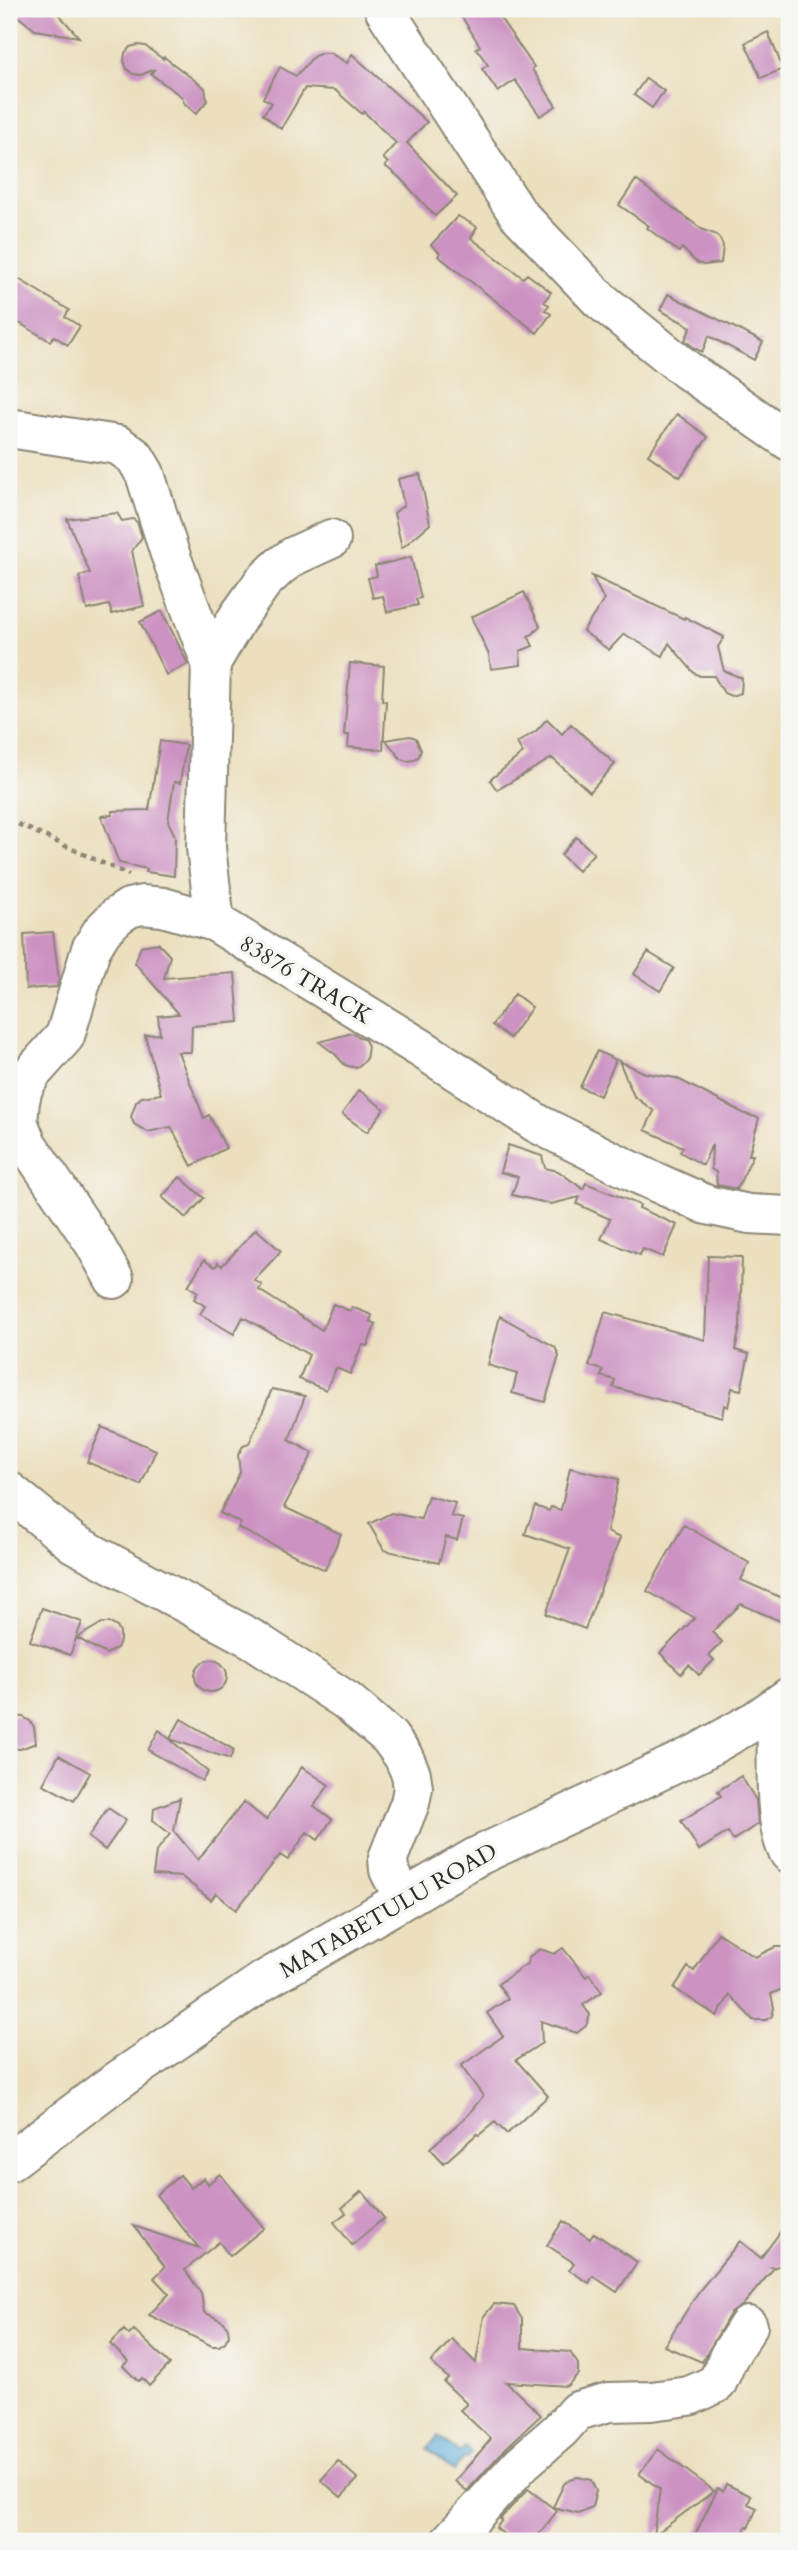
<svg xmlns="http://www.w3.org/2000/svg" width="798" height="2550" viewBox="0 0 798 2550" font-family="Cardo,serif">
<rect width="100%" height="100%" fill="#f6f6f2"/>
<filter id="ink" filterUnits="userSpaceOnUse"><feTurbulence type="fractalNoise" baseFrequency=".0143" numOctaves="2"/><feDisplacementMap in="SourceGraphic" scale="14" xChannelSelector="R" yChannelSelector="G"/><feConvolveMatrix kernelMatrix="1 2 1 2 8 2 1 2 1" color-interpolation-filters="sRGB"/></filter>
<filter id="wash" filterUnits="userSpaceOnUse"><feTurbulence type="fractalNoise" baseFrequency=".00686" numOctaves="4" result="noise"/><feDisplacementMap in="SourceGraphic" scale="28" xChannelSelector="R" yChannelSelector="G"/><feGaussianBlur stdDeviation="1.57" result="paint"/><feColorMatrix in="noise" values="0 0 0 0 0 0 0 0 0 0 0 0 0 0 0 0 0 1.4 0 .05"/><feComposite in="paint" operator="in"/></filter>
<g filter="url(#wash)">
<rect width="100%" height="100%" fill="#ebdfbe"/>
<!-- water -->
<path fill="#5daed8" stroke="#446c82" stroke-width="2" d="M438 2436 460 2453 465 2447 472 2453 467 2459 464 2458 454 2471 427 2449Z"/>
<g id="blocks">
<!-- building -->
<path fill="#cc92c2" d="M9 9H54L79 37 35 30Z
M457 9H494L534 67 532 69 556 106 540 116 515 80 498 92 482 69 488 65 476 48 480 46Z
M768 32 783 69 761 78 745 43Z
M138 45 145 46 163 59 164 57 205 88 207 101 196 114 184 103 182 97 151 74 155 69 141 75 133 74 127 69 124 61 125 53 130 47Z
M322 53H330L347 63 352 54 427 122 407 143 457 196 435 216 400 178 385 166 388 163 383 158 396 143 364 112 362 114 335 90 305 88 281 129 263 114 272 103 263 98 280 67 296 76 314 56Z
M646 78 664 91 652 108 634 95Z
M636 180 703 230 715 234 720 239 723 246 721 263 704 265 697 263 682 248 679 252 647 228 649 226 619 205Z
M458 216 477 227 471 238 523 278 527 274 551 292 544 302 549 305 545 310 551 314 537 333 438 256 440 253 431 245Z
M9 273 69 310 65 317 80 326 68 345 54 336 50 341 9 317Z
M668 294 763 342 754 360 709 336 702 352 694 348 685 340 691 327 660 310Z
M677 414 708 437 680 477 648 455Z
M420 474 430 524 402 548 394 513 404 505 398 479Z
M117 513 122 521 133 519 137 522 142 537 132 551 144 606 112 614 109 605 87 610 79 576 90 573 67 519Z
M411 557 421 598 416 599 418 605 387 612 383 596 373 598 368 578 377 576 375 566Z
M592 576 684 619 685 617 724 637 718 647 724 671 742 678 741 693 731 696 724 693 714 676H700L694 673 669 643 663 656 624 634 609 650 583 631 604 600Z
M524 592 540 626 533 634 528 636 533 646 520 651 521 665 491 669 489 655 471 617Z
M162 611 188 664 166 675 140 622Z
M350 663 384 666 382 700 386 701 383 750 348 747 349 735H344Z
M547 719 562 734 571 724 615 764 590 792 552 758 497 790 490 780 523 753 517 743 536 731Z
M410 736 416 738 421 750 419 756 414 760 407 761 401 759 386 740Z
M160 741 186 745 180 783 174 782 168 821 175 836 174 876 146 872 147 869 119 863 101 816 112 815V811L149 810Z
M576 837 594 853 578 871 561 855Z
M53 932 59 980 57 987 26 989 24 934Z
M158 943 170 956 164 978 235 973 239 1022 192 1026 191 1052H178L204 1118 209 1115 226 1148 192 1166 171 1127 148 1132 134 1124 131 1117 136 1102 142 1097 161 1094 145 1035 160 1034 158 1016 179 1014 135 963 141 946Z
M648 952 674 968 660 991 634 974Z
M515 994 532 1007 510 1038 492 1025Z
M352 1033 365 1040 368 1046 366 1060 356 1068 345 1065 335 1054 319 1042Z
M597 1051 616 1060 600 1096 580 1087Z
M619 1061 645 1073 676 1078 745 1114 759 1118 749 1155H753L737 1189 717 1185 716 1172 711 1169 712 1144 703 1165 680 1152 683 1147 645 1130 654 1111 634 1096Z
M359 1090 384 1109 367 1132 342 1114Z
M508 1145 542 1156 545 1168 558 1171 583 1189 586 1183 640 1205 639 1208 677 1225 663 1257 643 1249 640 1255 601 1239 610 1219 577 1204 580 1197 551 1204 512 1195 518 1177 500 1172Z
M180 1177 204 1198 186 1218 162 1197Z
M256 1229 281 1251 254 1280 262 1285 259 1290 322 1330 333 1304 350 1311 352 1307 372 1315 370 1321 376 1324 367 1346 362 1345 350 1374 336 1368 326 1390 299 1379 309 1355 243 1317 234 1334 200 1314 205 1306 194 1299 198 1292 188 1286 204 1260 215 1267 218 1263 222 1266Z
M708 1256 742 1257 740 1327 735 1350 749 1354 741 1390 732 1388 728 1407 724 1405 722 1417 613 1387 615 1380 601 1376 603 1370 589 1366 605 1312 705 1340Z
M500 1316 555 1347 559 1356 545 1402 512 1393 517 1374 488 1365Z
M272 1389 305 1396 289 1440 313 1453 284 1507 341 1534 325 1570 238 1528 241 1523 220 1513 240 1472 238 1455 243 1446 249 1444Z
M102 1427 156 1450 141 1485 87 1462Z
M570 1468 619 1479 607 1532 620 1538 585 1629 546 1614 570 1549 525 1534 535 1506 549 1511 551 1507 561 1510Z
M428 1496 455 1503 451 1516 463 1519 457 1540 446 1537 439 1563 384 1550 369 1524 391 1513 421 1519Z
M684 1525 749 1563 741 1580 789 1601V1625L741 1604 712 1632 722 1642 709 1655 714 1660 699 1675 689 1665 681 1674 660 1653 695 1618 647 1591Z
M42 1608 82 1622 70 1655 30 1641Z
M102 1623H110L117 1627 120 1633V1641L117 1648 106 1654 77 1638Z
M195 1676a16 16 0 1 1 32 0a16 16 0 1 1-32 0Z
M9 1715 23 1717 30 1721 34 1727 36 1743 20 1749 9 1748Z
M181 1719 234 1750 230 1759 170 1739Z
M159 1730 208 1772 202 1781 148 1750Z
M59 1755 90 1773 74 1801 43 1784Z
M302 1767 329 1785 314 1806 332 1819 318 1840 307 1832 288 1860 280 1855 236 1910 216 1893 211 1900 182 1877 153 1875 156 1852 170 1834 153 1820 154 1808 180 1798 174 1831 198 1860 244 1802 266 1820Z
M741 1776 756 1800 758 1824 733 1840 728 1832 699 1850 681 1821 721 1796 718 1791Z
M108 1808 126 1820 105 1850 88 1837Z
M718 1933 755 1957 775 1947H789V1986L771 1994 774 2008 772 2016 766 2020H753L730 1995 717 2016 674 1988 688 1967 694 1971Z
M563 1948 586 1977 589 1974 602 1992 583 2005 590 2015 586 2026 577 2033 541 2021 542 2043 516 2060 548 2096 507 2134 495 2122 479 2135 477 2134 444 2163 430 2148 467 2116 483 2096 461 2066 503 2036 487 2013 508 1999 498 1984 528 1963 529 1957 540 1949 554 1954Z
M220 2174 264 2228 230 2256 219 2242 185 2270 201 2293 204 2312 224 2322 228 2328 229 2335 225 2342 219 2346H212L149 2315 169 2294 154 2278 165 2267 134 2226 199 2248 156 2195 180 2175 191 2188 204 2178 208 2184Z
M362 2191 384 2218 352 2245 334 2222 346 2213 342 2208Z
M789 2220V2265L772 2267 774 2268 743 2305 730 2314 702 2362 664 2346 699 2291 740 2241 761 2258Z
M563 2221 590 2239 594 2233 637 2262 617 2292 593 2276 589 2283 569 2270 574 2263 547 2245Z
M494 2304 514 2306 522 2319V2348L570 2352 578 2364V2374L567 2386 506 2382 541 2415 506 2448 467 2491 455 2481 491 2439 460 2410 467 2404 444 2382 448 2378 431 2362 452 2339 476 2363 484 2316Z
M124 2330 129 2335 134 2330 170 2364 149 2386 142 2378 138 2381 123 2366 128 2361 110 2344Z
M658 2449 714 2491 653 2536 660 2489 639 2474Z
M338 2461 358 2479 341 2497 321 2480Z
M578 2477 591 2480 596 2491 592 2507 578 2513 553 2507 564 2484 570 2479Z
M726 2484 751 2496 748 2504 757 2508 748 2528 746 2527 740 2541H692L718 2488 723 2491Z
M528 2489 557 2511 534 2541H512L496 2528 502 2520 500 2519Z"/>
</g>
</g>
<g filter="url(#ink)">
<use href="#blocks" fill-opacity="0" stroke="#8b8574" stroke-width="2"/>
<g fill="none" stroke-linecap="round" stroke-linejoin="round">
<defs>
<path id="minor" d="M384 9 518 214 600 300 687 370 789 441
M9 428 118 445 135 457 145 474 169 551 211 663
M215 922 206 848 211 663 238 617 263 582 280 566 294 556 331 539
M114 1279 94 1243 27 1144 18 1122 20 1101 23 1088 32 1073 65 1036 91 949 102 931 117 916 129 908 142 905 163 907 215 922 422 1049 538 1124 640 1175 707 1205 749 1214 789 1216
M9 1491 73 1543 254 1640 347 1701 389 1737 403 1756 411 1774 413 1788 410 1803 388 1858 389 1870 404 1899
M777 1706C778 1741 771 1825 789 1853
M9 2162 107 2088 263 1981 476 1857 698 1753 756 1720 789 1697
M450 2541 522 2463 560 2430 577 2411 609 2402 651 2401 689 2396 703 2390 717 2383 729 2356 748 2326"/>
</defs>
<!-- minor casing -->
<use href="#minor" stroke="#8b8574" stroke-width="42"/>
<!-- path -->
<path stroke="#8b8574" stroke-width="4.5" stroke-dasharray="5 5" stroke-linecap="butt" d="M9 820 129 875"/>
<!-- minor -->
<use href="#minor" stroke="#fff" stroke-width="38"/>
</g>
</g>
<g text-anchor="middle" stroke-width="7" stroke-linejoin="round" paint-order="stroke">
<!-- street labels -->
<g font-size="23" fill="#2b2b2b" stroke="#f6f6f2">
<text transform="translate(306 979) rotate(31)" y="8">83876 TRACK</text>
<text transform="translate(388 1910) rotate(-30)" y="8">MATABETULU ROAD</text>
</g>
</g>
<!-- margin -->
<rect width="798" height="2550" fill="none" stroke="#f6f6f2" stroke-width="35"/>
</svg>
